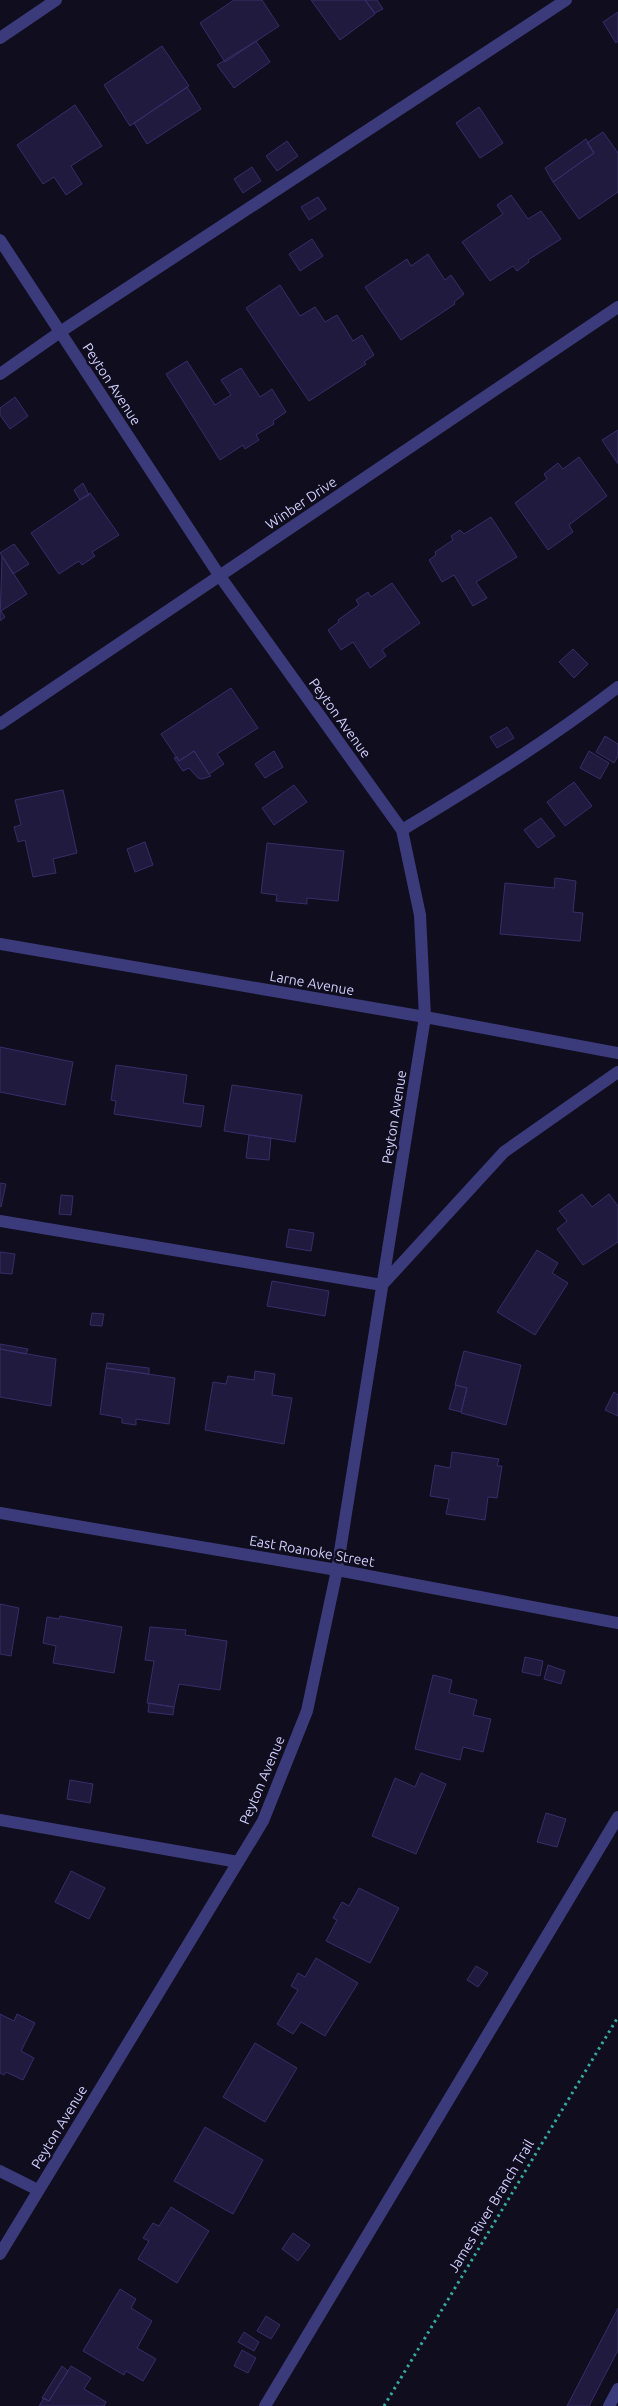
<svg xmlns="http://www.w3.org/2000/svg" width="618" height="2406" viewBox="0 0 618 2406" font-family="Ubuntu,sans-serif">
<rect width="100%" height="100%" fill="#100d1e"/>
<!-- building -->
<path fill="#201a3e" stroke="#372e69" d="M234 0H262L279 26 225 62 200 23Z
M311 0H365L375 14 340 40Z
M365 0H377L383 9 375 13Z
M618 12V41L616 43 603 22Z
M256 41 270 62 234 88 217 65Z
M162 46 189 86 130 126 104 85Z
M187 87 201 109 147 144 134 123Z
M75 105 102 146 71 166 82 184 66 195 54 177 43 184 17 145Z
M479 107 503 143 480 158 456 123Z
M603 132 618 153V192L579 219 553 182 594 153 587 143Z
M586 139 594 153 553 182 545 168Z
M287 141 298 156 277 171 266 156Z
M252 167 261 181 243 193 234 179Z
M511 195 528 219 541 211 561 239 528 260 529 262 517 271 513 266 490 281 462 242 503 214 497 205Z
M318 197 326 209 309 220 301 207Z
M312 239 323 256 300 271 289 254Z
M428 254 445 280 451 275 464 294 454 302 455 304 401 340 365 287 407 259 411 266Z
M280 285 300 316 315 307 325 322 337 315 353 341 362 335 374 355 364 362 366 364 309 401 246 308Z
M187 361 215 405 231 395 221 380 241 368 260 397 272 389 286 412 273 421 274 424 256 435 259 440 245 449 243 445 220 460 166 374Z
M15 397 28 416 10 429 0 415V408Z
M618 430V464L602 440Z
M579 457 607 496 569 525 573 532 548 550 515 503 547 479 544 474 558 463 563 469Z
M83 483 89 495 80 500 74 490Z
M90 493 119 535 92 552 95 556 82 565 79 561 59 574 31 533Z
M491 517 517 557 476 582 487 598 473 606 454 575 442 582 429 560 436 555 435 552 453 540 451 536 460 530 464 534Z
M14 544 29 564 13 574 0 553Z
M2 556 27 594 1 611 5 617 0 621Z
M392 583 420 623 382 650 386 656 370 668 353 642 341 650 328 630 339 622 338 620 359 605 356 600 368 592 371 597Z
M573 649 588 664 574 678 559 662Z
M231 688 258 728 217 754 224 764 209 774 194 751 179 761 161 734Z
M507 727 514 738 497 748 490 737Z
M605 736 618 744V756L614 763 596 752Z
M194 751 209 774 211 776 202 779 198 778 189 768 183 771 174 758 177 757 179 761Z
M274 751 283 767 265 778 255 764Z
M589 751 609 763 600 779 580 768Z
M574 782 592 806 565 826 547 802Z
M294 785 307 802 274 825 262 808Z
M63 790 77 853 53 859 56 873 33 877 25 840 18 842 14 827 21 825 15 800Z
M541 818 555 836 538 848 524 830Z
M145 842 153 865 135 872 127 849Z
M267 843 344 851 338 901 307 898V904L276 901 277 895 261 893Z
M555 878 576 881 573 912 583 913 580 941 500 934 505 883 554 888Z
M0 1047 73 1062 65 1105 0 1092Z
M116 1065 187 1075 183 1103 204 1106 201 1127 114 1114 116 1101 111 1100Z
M232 1085 302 1095 295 1142 224 1131Z
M249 1135 271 1138 269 1160 246 1158Z
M0 1183 6 1184 1 1207 0 1206Z
M582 1194 592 1207 609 1194 618 1206V1242L583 1265 557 1229 567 1221 559 1211Z
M61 1195 73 1196 71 1215 59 1214Z
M289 1229 314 1233 311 1251 286 1247Z
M537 1250 558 1263 552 1273 568 1283 535 1335 497 1312Z
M0 1252 15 1254 12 1274 0 1273Z
M272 1281 329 1291 325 1316 267 1306Z
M92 1313 104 1314 102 1326 90 1325Z
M0 1344 28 1349 26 1354 0 1349Z
M0 1349 56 1359 51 1406 0 1397Z
M464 1351 521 1365 506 1425 461 1413 467 1388 455 1385Z
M107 1363 149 1368V1374L106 1368Z
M106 1368 175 1378 169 1424 136 1419V1425L122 1423V1418L100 1414Z
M255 1371 275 1374 272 1395 292 1398 284 1444 205 1430 213 1382 226 1384 228 1376 254 1380Z
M456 1385 467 1388 461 1412 449 1409Z
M614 1392 618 1395V1416L605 1410Z
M452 1452 499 1459 497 1466H502L497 1498 488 1497 485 1520 446 1514 449 1499 430 1496 435 1465 450 1468Z
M0 1604 19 1608 11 1656 0 1654Z
M60 1616 122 1627 114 1673 53 1663 56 1646 43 1643 47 1617 59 1619Z
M150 1627 186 1630 185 1635 227 1641 220 1690 179 1684 174 1707 147 1703 154 1661 145 1660Z
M525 1657 543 1661 540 1676 522 1672Z
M548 1665 565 1671 561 1684 544 1679Z
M433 1675 452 1680 449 1693 477 1700 473 1715 491 1719 483 1752 463 1747 460 1760 415 1749Z
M149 1703 174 1707 173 1715 148 1712Z
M421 1773 446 1784 416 1854 372 1836 395 1778 415 1787Z
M70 1780 93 1784 90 1803 67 1799Z
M546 1813 566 1819 557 1847 537 1842Z
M71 1871 105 1888 89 1919 55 1902Z
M359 1888 399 1908 370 1963 326 1941 337 1920 333 1918 342 1902 349 1906Z
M316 1958 358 1983 325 2036 301 2022 293 2034 277 2024 298 1990 291 1986 298 1973 305 1977Z
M476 1966 488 1973 478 1987 467 1980Z
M0 2014 14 2021 17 2014 35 2023 21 2051 34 2058 23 2080 6 2072 4 2075 0 2073Z
M255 2043 297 2068 265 2122 223 2097Z
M205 2127 263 2160 233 2214 174 2181Z
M171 2207 209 2231 177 2283 138 2259 149 2241 143 2238 153 2223 159 2226Z
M293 2233 310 2245 298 2261 282 2249Z
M120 2289 136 2299 131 2308 152 2321 137 2348 156 2359 143 2381 126 2371 124 2375 83 2351Z
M618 2308V2350L589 2406H567Z
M266 2316 280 2325 271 2339 257 2331Z
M244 2332 259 2342 254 2351 238 2342Z
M242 2350 256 2358 248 2373 234 2366Z
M62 2366 68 2371 49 2401 42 2398Z
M71 2366 91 2378 84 2389 106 2402 104 2406H39L44 2398 49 2401Z"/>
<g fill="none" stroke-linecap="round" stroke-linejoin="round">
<!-- path -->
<path stroke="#34aa9f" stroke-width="3" stroke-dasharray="2.5 4" stroke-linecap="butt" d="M384 2406 618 2017"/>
<!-- minor -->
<path stroke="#3b3b7b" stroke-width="12" d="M0 38 56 0
M0 240 219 575 402 830 420 915 425 1017 337 1570 307 1711 263 1821 0 2254
M0 374 60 332 566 0
M0 724 618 307
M402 830C477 785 549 740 618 687
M0 944 425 1017 618 1053
M0 1221 382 1285 504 1152 618 1072
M0 1513 337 1570 618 1623
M0 1820 238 1862
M0 2171 38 2190
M265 2406 618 1817
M609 2406 618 2389"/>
</g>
<g text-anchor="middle" stroke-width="5" stroke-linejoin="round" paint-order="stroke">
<!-- street labels -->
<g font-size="14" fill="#d1cdfc" stroke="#100d1e">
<text transform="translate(112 384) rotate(57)" y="5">Peyton Avenue</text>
<text transform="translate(301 503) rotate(-34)" y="5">Winber Drive</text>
<text transform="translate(340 718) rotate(54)" y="5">Peyton Avenue</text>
<text transform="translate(312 983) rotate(10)" y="5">Larne Avenue</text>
<text transform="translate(394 1117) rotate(-81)" y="5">Peyton Avenue</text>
<text transform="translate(312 1551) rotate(10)" y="5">East Roanoke Street</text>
<text transform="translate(262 1780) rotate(-67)" y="5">Peyton Avenue</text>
<text transform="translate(59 2127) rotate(-59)" y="5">Peyton Avenue</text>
<text transform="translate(491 2206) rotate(-59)" y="5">James River Branch Trail</text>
</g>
</g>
</svg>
